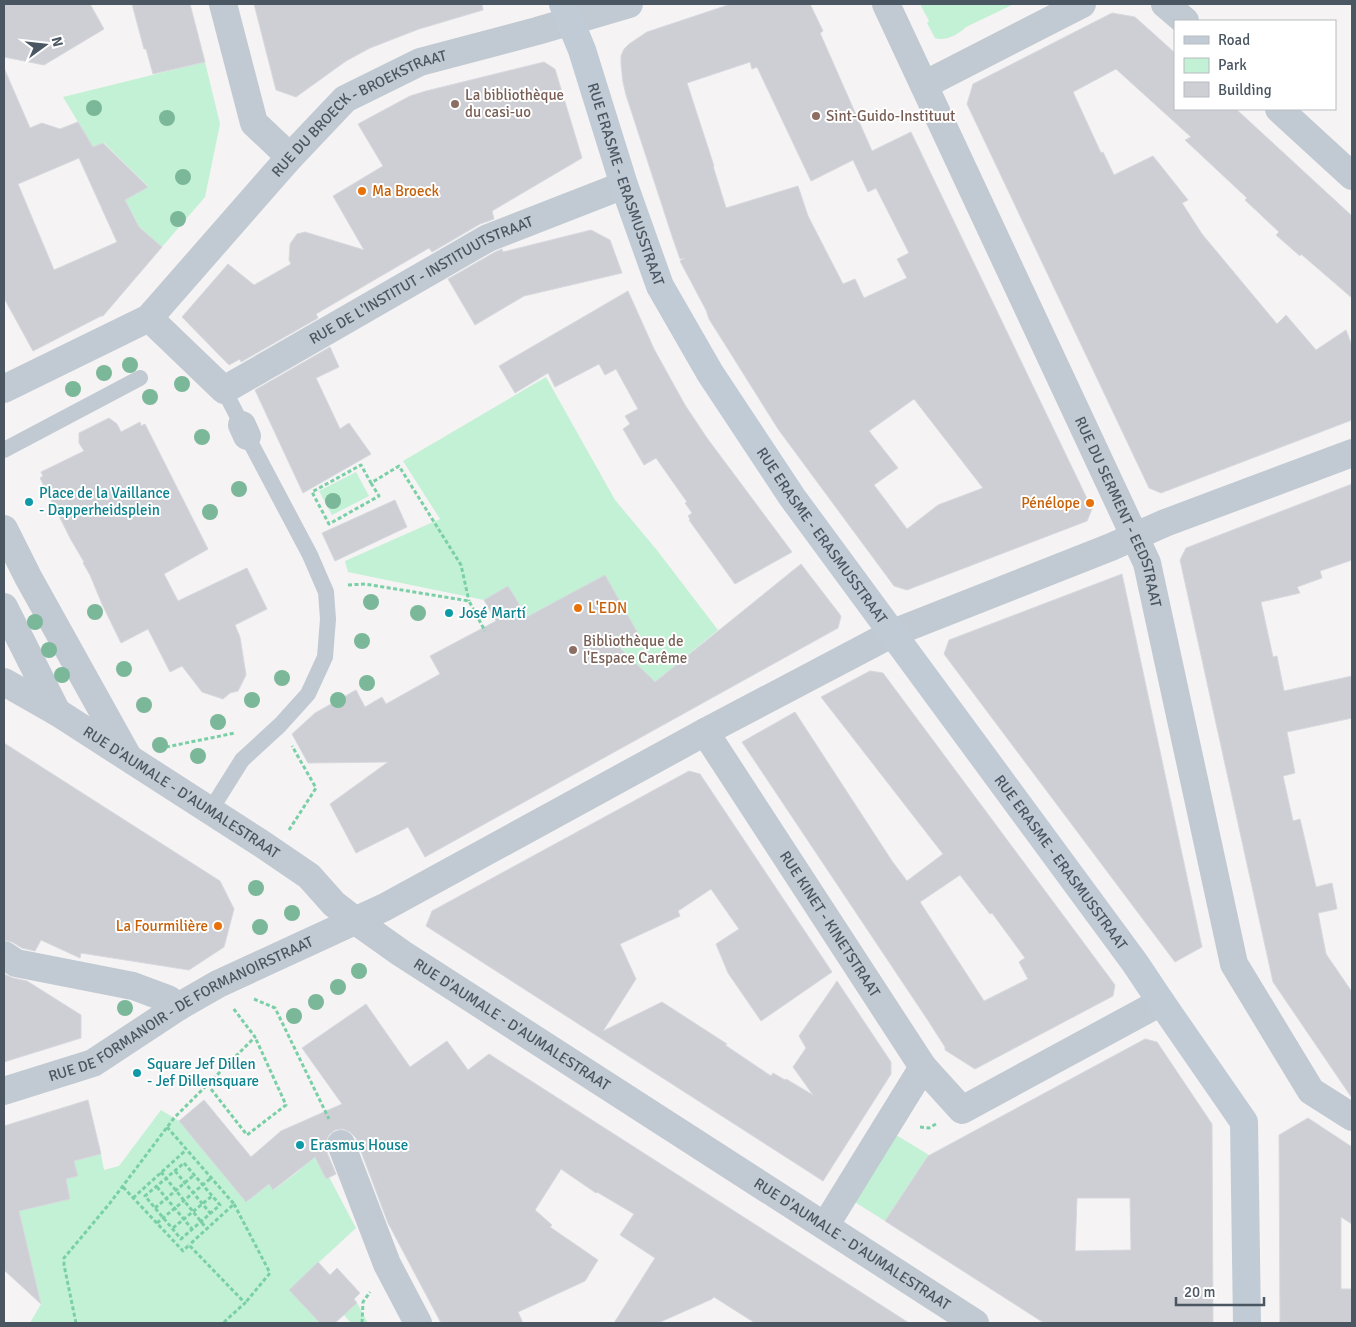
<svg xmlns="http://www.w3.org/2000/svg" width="1356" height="1327" viewBox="0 0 1356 1327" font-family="Signika,sans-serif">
<rect width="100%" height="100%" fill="#f5f3f3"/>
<!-- green -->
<path fill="#c3f1d5" d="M920 4H1014L966 27C959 34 945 42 935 38L927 23 929 21Z
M205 62 220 124 205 197 162 247 136 224 137 222 125 200 148 186 104 143 93 147 63 97Z
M546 377 615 500 656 549 718 630 655 682 652 679 626 692 497 622 484 600 348 572 345 561 440 519 403 461Z
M356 472 369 496 332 515 319 491Z
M161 1110 179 1121 246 1202 269 1184 274 1190 301 1169 298 1160 313 1153 326 1179 329 1177 356 1228 289 1290 320 1323H30L41 1304 15 1196 45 1205 70 1199 66 1179 77 1176 73 1161 98 1155 100 1150 104 1170 119 1166Z
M896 1135 929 1155 885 1221 853 1201Z
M357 1303 368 1323H351L344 1315Z"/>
<!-- building -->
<path fill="#cdcfd5" stroke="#d7d9de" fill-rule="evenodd" d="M4 4H90L104 29 44 65 4 57Z
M132 4H190L205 62 153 74 146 49H144Z
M254 4H482L483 10 419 29 370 48 346 61 296 97 276 90Z
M731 4H810L823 31 820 33 872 151 911 132 1092 509 1087 521 907 590 894 586 778 429 709 319 706 310 680 261 685 258 680 259 673 239 626 95 623 82 621 64V56L624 49 629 44 647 32ZM750 62 752 69 757 67 811 181 853 160 868 192 876 188 909 253 897 259 907 278 864 298 855 279 843 284 808 216 798 186 726 208 713 166H714L687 83ZM914 399 983 488 938 505 907 529 874 485 898 468 869 431Z
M1112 13 1135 17 1175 53V109H1236L1352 216V298L1301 254 1300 256 1276 235 1279 232 1245 200 1247 198 1185 140 1191 137 1116 69 1073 92 1101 153 1103 152 1114 175 1153 156 1188 200 1182 203 1202 234 1277 324 1286 315 1316 350 1346 330 1352 346V420L1161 493 1149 488 967 104 973 84Z
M544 62 555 69 582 158 492 211 494 219 480 224 432 252 429 248 316 314 318 318 241 362 240 359 229 365 182 317 228 264 254 285 291 264 289 260 290 244 297 234 305 232 364 250 333 196 383 166 358 124 410 96 426 91Z
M4 68 30 128 42 123 60 129 78 122 93 147 103 143 148 187 125 200 139 227 162 247 103 316H101L33 351 4 298ZM79 158 117 242 54 270 18 184Z
M591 230 610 240 622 273 524 296 475 325 448 279 495 252 502 249 503 252Z
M628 291 654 349 685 405 707 438 792 552 735 584 689 520 690 519 688 516 692 513 685 503 687 502 656 458 644 465 623 429 630 424 625 416 638 409 616 369 605 375 599 364 555 387 548 373 515 393 499 366Z
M330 347 339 367 316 378 340 429 349 423 371 454 303 493 255 390Z
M109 418 117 424 121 432 140 422 141 426 145 424 208 549 164 574 178 601 247 568 267 609 235 625 240 637 246 675 238 691 230 693 223 699 202 692 182 666 170 672 148 629 121 643 102 604 90 575 83 563 84 562 70 538 40 478 43 476 41 472 84 451 79 443V433Z
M1352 484V560L1320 571 1322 578 1297 587 1300 593 1261 602 1273 657 1277 656 1284 691 1352 676V718L1287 732 1295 773 1283 776 1293 821 1300 819 1316 887 1332 883 1337 909 1318 913 1326 954 1352 992V1098L1273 982 1180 560 1186 548Z
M395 500 407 527 335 561 322 533Z
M801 564 841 616 838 628 425 857 408 827 356 853 330 804 388 762 308 763 292 734 315 713 356 690 365 707 382 697 386 704 440 674 430 656 496 621 484 600 508 586 527 617 605 575 640 637 620 648 655 682Z
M1122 574 1202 947 1175 962 944 654 949 640Z
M870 671 883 673 1115 985 1113 996 975 1069 945 1050V1047L929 1022 742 742 795 712 892 861 907 881 943 854 821 697ZM960 875 990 914 992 913 1025 958 1019 962 1028 979 984 1001 920 902Z
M4 743 220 881 234 909 224 947 189 970 81 953 80 958 41 940 35 951 22 948 12 942 4 940Z
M689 771 700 774 832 972 761 1021 728 973 716 944 739 929 711 889 678 911 680 916 620 944 636 979 603 1031 662 1002 727 1044 725 1045 771 1076 773 1073 785 1080 786 1079 813 1095 793 1067 806 1048 799 1036 837 981 891 1062V1074L823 1181 426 926 432 911Z
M4 974 13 978 27 981 81 1015V1038L4 1062Z
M366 1004 410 1067 447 1041 468 1070 489 1054 909 1323H755L714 1297 712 1299 658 1323H614L655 1258 620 1235 634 1214 597 1192 596 1193 561 1169 535 1210 552 1225 550 1227 598 1260 585 1281 518 1312 523 1323H441L388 1223 356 1138 350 1132 343 1129 335 1130 329 1135 326 1141V1150L336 1174 326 1179 315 1157 273 1190 269 1184 246 1202 179 1121 204 1100 251 1157 281 1131 342 1104 302 1048Z
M1145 1039 1157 1042 1212 1124 1213 1323H1044L885 1221 928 1156ZM1077 1198H1130L1131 1250 1075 1251Z
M88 1100 101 1154 74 1161 78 1176 66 1179 70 1199 19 1211 41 1304 4 1270V1126Z
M1308 1118 1352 1147V1224L1341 1217V1289H1352V1323H1280L1279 1135Z
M318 1262 330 1275 337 1268 360 1293 354 1299 357 1303 335 1323H320L289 1290Z"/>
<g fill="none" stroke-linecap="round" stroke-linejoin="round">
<!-- path -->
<path stroke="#7ad0a6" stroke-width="3" stroke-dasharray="4 2.5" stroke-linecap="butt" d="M371 483 379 496 329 524 312 492 361 465 371 483 399 466 461 565 469 601
M348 585 365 584 469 601 485 631
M166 747 235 733
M289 830 316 788 292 746
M254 999 275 1008 329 1119
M207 1084 247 1135 286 1105 255 1037
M167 1127 234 1204 189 1245
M920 1127 929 1128 936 1124
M184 1163 220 1205 181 1239 145 1196Z
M175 1171 211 1214
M161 1172 207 1229
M123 1187 183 1251 189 1245 245 1303 223 1323
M157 1187 192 1229
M133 1198 186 1150
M234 1204 270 1273 245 1303
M155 1208 194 1175
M157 1223 211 1178
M173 1228 212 1196
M76 1323 64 1265V1258L110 1203 174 1118 255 1037 233 1008
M362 1323 363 1302 370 1292"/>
<!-- lane -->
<path stroke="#c1cad2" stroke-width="16" d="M224 390 242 425
M4 450 140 378
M210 811 242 760 280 725 308 694 325 657 328 619 326 592 310 555 247 436"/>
<!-- street -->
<g stroke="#c1cad2" stroke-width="28">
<path d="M223 4 254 123 290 157"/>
<path id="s1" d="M886 4 1147 563 1234 964 1311 1091 1352 1117"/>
<path d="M1165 4 1185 21"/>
<path d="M924 85 1082 4"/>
<path d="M1279 109 1352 176"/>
<path id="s2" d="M149 318 224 390 488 238 624 185"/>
<path id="s3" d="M4 389 149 318 290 157 345 99 420 62 537 31 629 4"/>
<path d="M242 425 247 436"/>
<path d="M4 529 28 577 127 755"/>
<path d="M4 607 57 712"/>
<path id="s4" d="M4 682 57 712 262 844 309 876 334 904 356 921 401 953 975 1323"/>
<path id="s5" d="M705 732 923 1067 962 1110 1161 1002"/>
<path d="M4 955 16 963 133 986 168 999 178 1007"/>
<path id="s6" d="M4 1091 93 1063 178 1007 218 984 385 907 705 732 893 633 1111 547 1165 523 1352 453"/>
<path d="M341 1144 387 1264 418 1323"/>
<path d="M825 1226 923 1067"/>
</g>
<!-- secondary -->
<path stroke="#c1cbd6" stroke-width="28" id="s7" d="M563 4 582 50 624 185 660 286 710 373 792 497 1135 963 1161 1002 1244 1122 1247 1323"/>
</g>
<!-- trees -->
<g fill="#7bb799">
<circle cx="94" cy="108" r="8"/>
<circle cx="167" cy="118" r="8"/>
<circle cx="183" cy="177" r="8"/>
<circle cx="178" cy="219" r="8"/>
<circle cx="130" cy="365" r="8"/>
<circle cx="104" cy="373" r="8"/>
<circle cx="182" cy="384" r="8"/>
<circle cx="73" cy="389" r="8"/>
<circle cx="150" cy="397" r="8"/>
<circle cx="202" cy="437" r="8"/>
<circle cx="239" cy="489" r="8"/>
<circle cx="333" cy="501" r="8"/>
<circle cx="210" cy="512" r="8"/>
<circle cx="371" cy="602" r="8"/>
<circle cx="95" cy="612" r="8"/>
<circle cx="418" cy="613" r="8"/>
<circle cx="35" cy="622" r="8"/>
<circle cx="362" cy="641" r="8"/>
<circle cx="49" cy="650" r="8"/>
<circle cx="124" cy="669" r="8"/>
<circle cx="62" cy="675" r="8"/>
<circle cx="282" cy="678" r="8"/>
<circle cx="367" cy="683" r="8"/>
<circle cx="252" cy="700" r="8"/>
<circle cx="338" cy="700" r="8"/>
<circle cx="144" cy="705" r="8"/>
<circle cx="218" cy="722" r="8"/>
<circle cx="160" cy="745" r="8"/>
<circle cx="198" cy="756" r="8"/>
<circle cx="256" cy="888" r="8"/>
<circle cx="292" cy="913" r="8"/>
<circle cx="260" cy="927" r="8"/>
<circle cx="359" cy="971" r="8"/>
<circle cx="338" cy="987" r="8"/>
<circle cx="316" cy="1002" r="8"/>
<circle cx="125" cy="1008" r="8"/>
<circle cx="294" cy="1016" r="8"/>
</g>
<!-- markers -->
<g fill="#8d6e63" stroke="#fff" stroke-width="2">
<circle cx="455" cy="104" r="5"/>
<circle cx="816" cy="116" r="5"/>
<circle cx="573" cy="650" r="5"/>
</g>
<g fill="#e8710a" stroke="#fff" stroke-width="2">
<circle cx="362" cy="191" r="5"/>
<circle cx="1090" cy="503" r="5"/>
<circle cx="578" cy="608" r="5"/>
<circle cx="218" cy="926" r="5"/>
</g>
<g fill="#0f9aa8" stroke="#fff" stroke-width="2">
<circle cx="29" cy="502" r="5"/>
<circle cx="449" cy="613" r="5"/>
<circle cx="137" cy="1073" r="5"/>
<circle cx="300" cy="1145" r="5"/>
</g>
<g text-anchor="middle" stroke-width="4" stroke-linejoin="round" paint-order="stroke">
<!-- education labels -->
<g font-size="15" fill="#785e54" stroke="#fff" text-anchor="start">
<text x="465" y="100">La bibliothèque<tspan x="465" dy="17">du casi-uo</tspan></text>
<text x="826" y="121">Sint-Guido-Instituut</text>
<text x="583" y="646">Bibliothèque de<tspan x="583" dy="17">l'Espace Carême</tspan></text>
</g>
<!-- street labels -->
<g font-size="15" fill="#4a5661" stroke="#fff">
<text dy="5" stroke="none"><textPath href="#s3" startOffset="459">RUE DU BROECK - BROEKSTRAAT</textPath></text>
<text dy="5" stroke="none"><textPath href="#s7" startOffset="191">RUE ERASME - ERASMUSSTRAAT</textPath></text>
<text dy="5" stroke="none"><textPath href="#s2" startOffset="330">RUE DE L'INSTITUT - INSTITUUTSTRAAT</textPath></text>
<text dy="5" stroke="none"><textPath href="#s1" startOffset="559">RUE DU SERMENT - EEDSTRAAT</textPath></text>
<text dy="5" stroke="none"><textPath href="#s7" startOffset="596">RUE ERASME - ERASMUSSTRAAT</textPath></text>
<text dy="5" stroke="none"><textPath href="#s4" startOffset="209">RUE D'AUMALE - D'AUMALESTRAAT</textPath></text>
<text dy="5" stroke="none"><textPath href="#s7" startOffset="1001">RUE ERASME - ERASMUSSTRAAT</textPath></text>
<text dy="5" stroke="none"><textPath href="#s5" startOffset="229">RUE KINET - KINETSTRAAT</textPath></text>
<text dy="5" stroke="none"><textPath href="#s6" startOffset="196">RUE DE FORMANOIR - DE FORMANOIRSTRAAT</textPath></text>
<text dy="5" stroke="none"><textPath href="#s4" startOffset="614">RUE D'AUMALE - D'AUMALESTRAAT</textPath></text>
<text dy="5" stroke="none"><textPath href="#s4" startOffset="1019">RUE D'AUMALE - D'AUMALESTRAAT</textPath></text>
</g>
<!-- food labels -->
<g font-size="15" fill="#c56008" stroke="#fff" text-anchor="start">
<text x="372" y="196">Ma Broeck</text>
<text x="1080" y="508" text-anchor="end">Pénélope</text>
<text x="588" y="613">L'EDN</text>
<text x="208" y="931" text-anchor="end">La Fourmilière</text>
</g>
<!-- culture labels -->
<g font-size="15" fill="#0d838f" stroke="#fff" text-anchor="start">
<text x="39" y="498">Place de la Vaillance<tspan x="39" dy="17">- Dapperheidsplein</tspan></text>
<text x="459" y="618">José Martí</text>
<text x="147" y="1069">Square Jef Dillen<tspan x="147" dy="17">- Jef Dillensquare</tspan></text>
<text x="310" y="1150">Erasmus House</text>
</g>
</g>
<!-- border -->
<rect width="1356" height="1327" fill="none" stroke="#4a5661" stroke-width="10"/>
<!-- legend -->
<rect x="1174" y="20" width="162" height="90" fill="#ffffff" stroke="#b7bbc0"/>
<rect x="1184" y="36" width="25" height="8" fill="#c1cbd6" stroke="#b7bbc0"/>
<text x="1218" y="45" font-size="15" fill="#4a5661">Road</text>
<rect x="1184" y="58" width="25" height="15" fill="#c3f1d5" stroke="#b7bbc0"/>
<text x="1218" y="70" font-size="15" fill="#4a5661">Park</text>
<rect x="1184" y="82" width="25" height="15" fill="#cdcfd5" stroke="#b7bbc0"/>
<text x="1218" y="95" font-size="15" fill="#4a5661">Building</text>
<!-- north arrow -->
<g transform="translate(45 45) rotate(75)" stroke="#ffffff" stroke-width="4" paint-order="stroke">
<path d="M0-4L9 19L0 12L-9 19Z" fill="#4a5661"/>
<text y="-8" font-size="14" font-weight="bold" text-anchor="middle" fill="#4a5661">N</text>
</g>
<!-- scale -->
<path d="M1176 1297v8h88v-8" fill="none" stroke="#4a5661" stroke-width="2.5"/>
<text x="1184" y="1297" font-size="15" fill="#4a5661" stroke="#ffffff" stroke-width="4" paint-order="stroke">20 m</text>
</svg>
